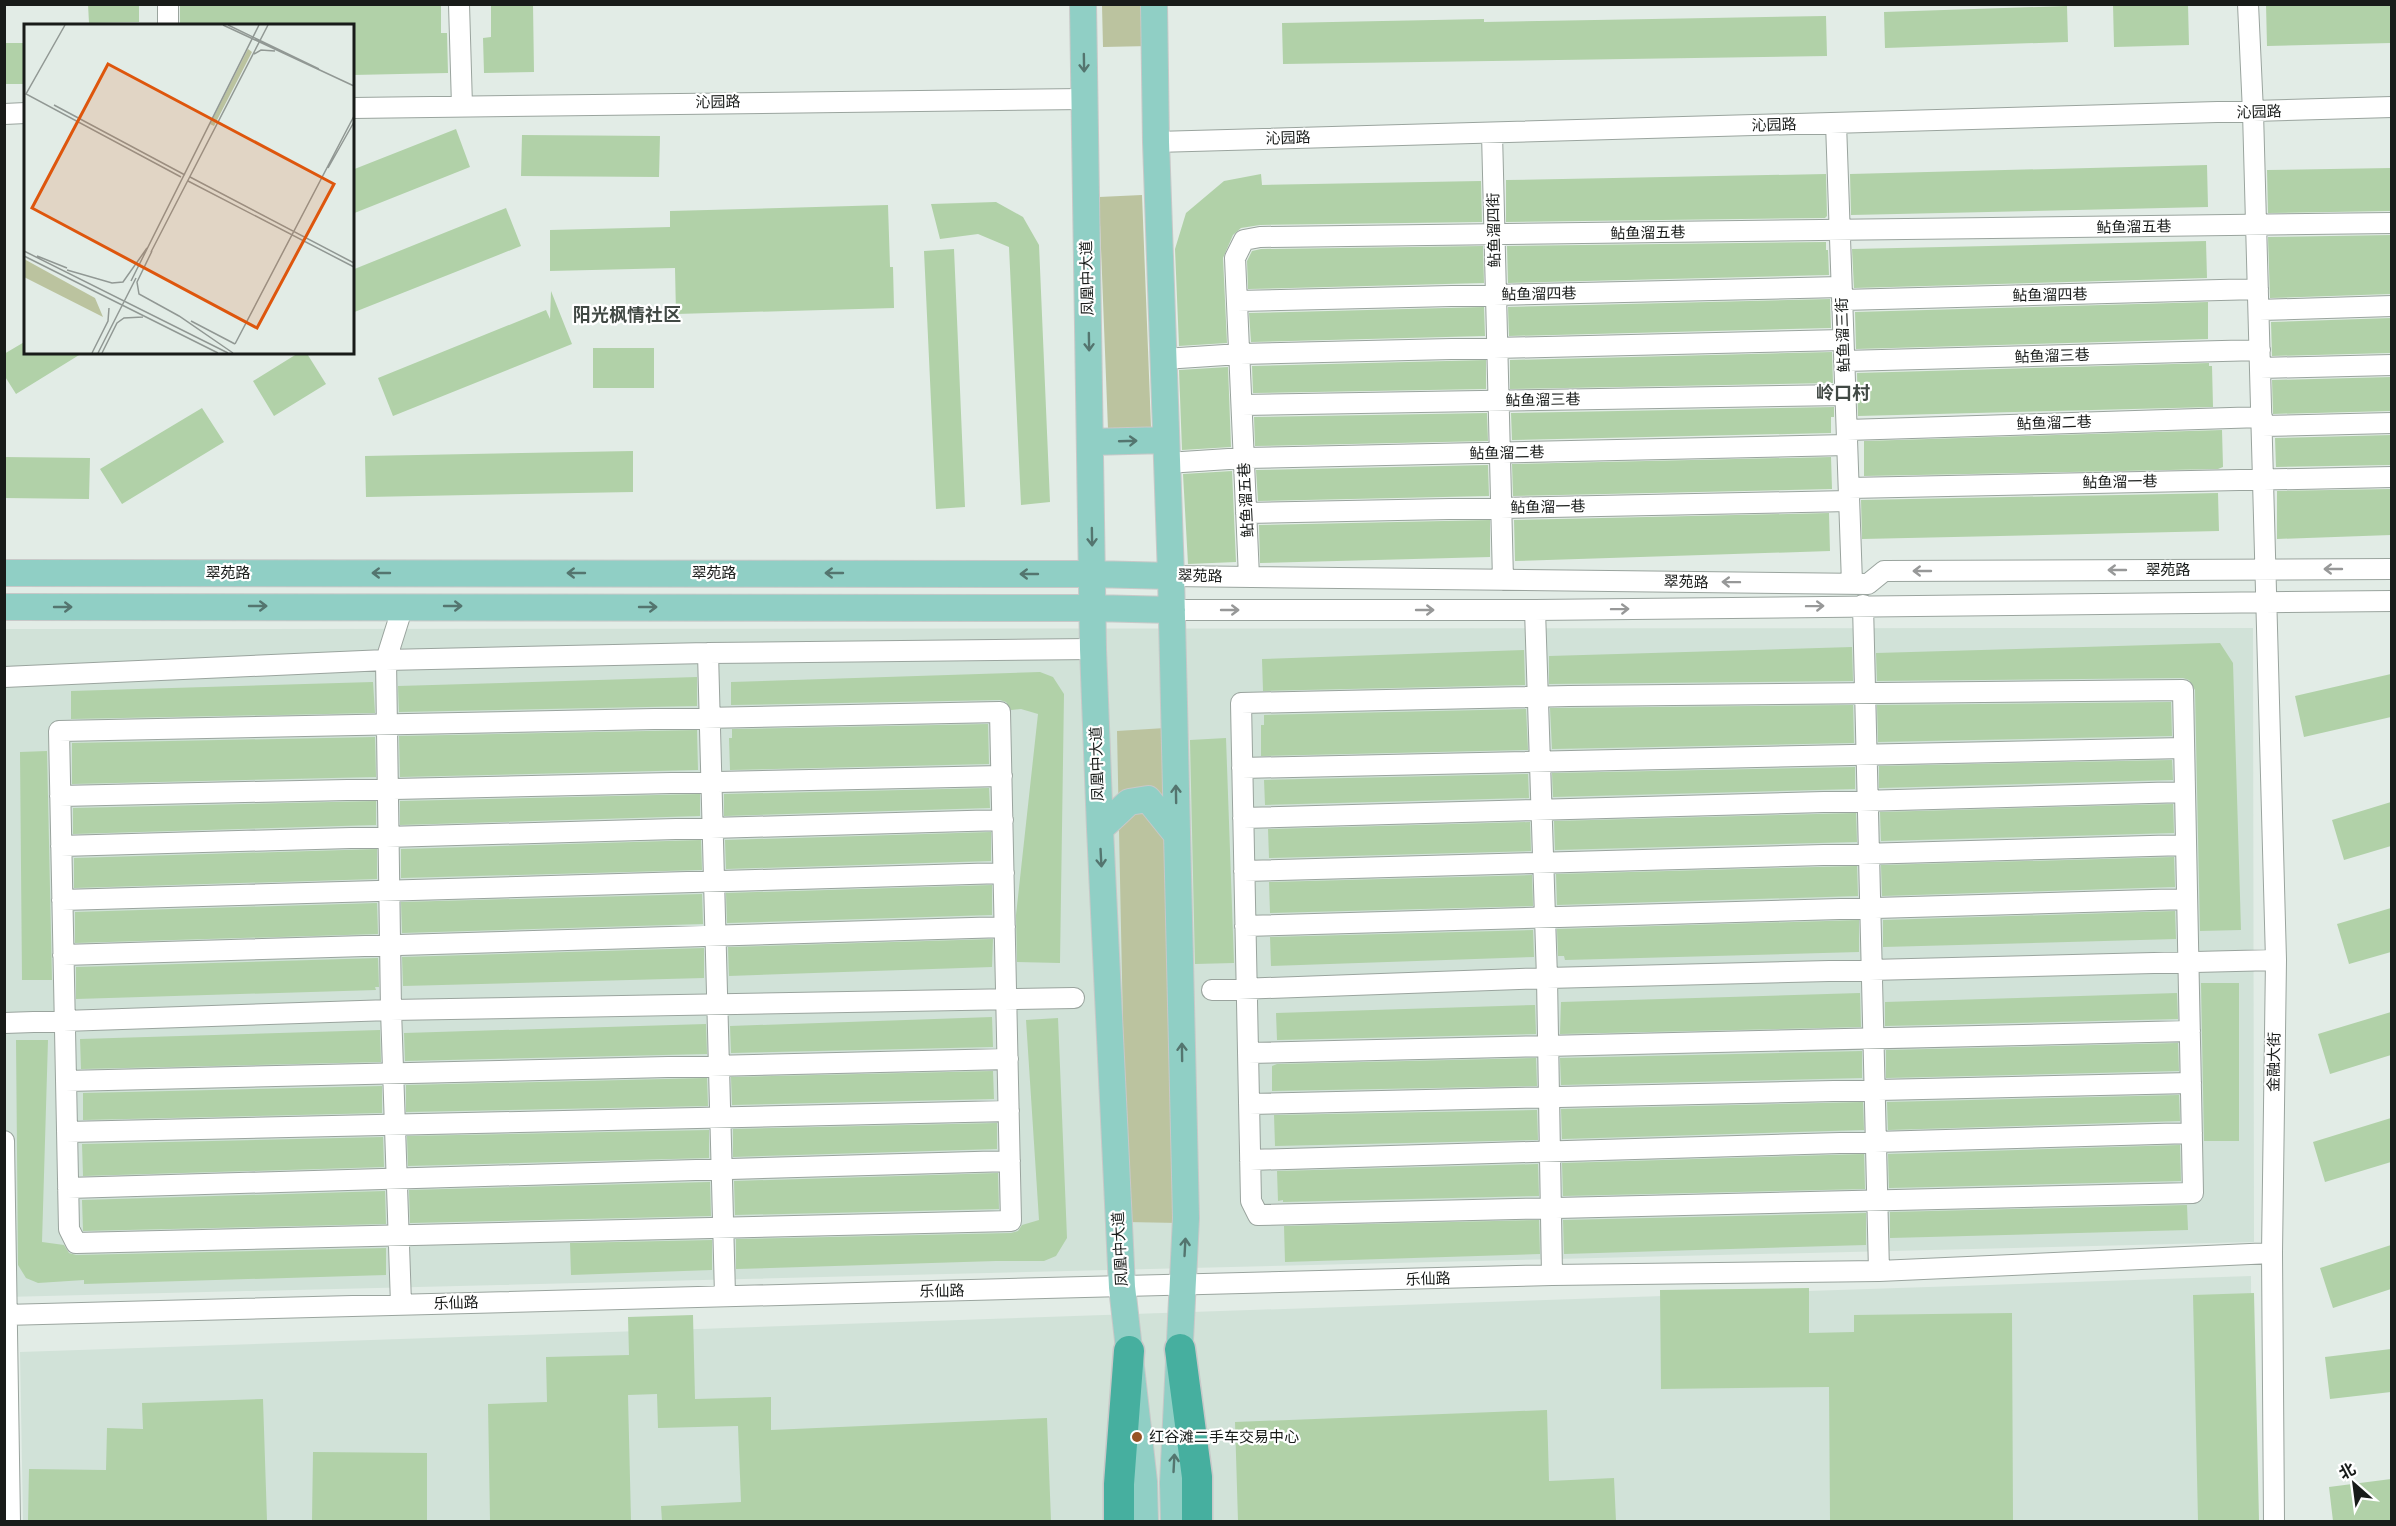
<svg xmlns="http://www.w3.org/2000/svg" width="2396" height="1526" viewBox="0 0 2396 1526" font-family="Inter,'Noto Sans SC',sans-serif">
<rect width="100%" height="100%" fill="#e2ece6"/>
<!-- built -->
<path fill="#d1e2d8" d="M2253 628 2254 1242 5 1297 4 629Z
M2251 1276 2252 1521H23L20 1352Z"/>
<!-- green -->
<path fill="#bbc39f" d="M1102 5H1150V46L1103 47Z
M1142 195 1151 427 1108 429 1099 197Z
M1165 728 1179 1223 1127 1222 1117 731Z"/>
<!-- building -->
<path fill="#b1d1a8" d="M88 4H139V22L89 23Z
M180 4H441V33H447L448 73 352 75V25L180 26Z
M491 4H533L534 72 484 73 483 38 491 37Z
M2113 4H2188L2189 45 2114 47Z
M2266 4H2391V43L2267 46Z
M2067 6 2068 42 1885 48 1884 12Z
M1826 16 1827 56 1283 64 1282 23 1484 19V22Z
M4 43H26V84H4Z
M456 129 470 167 352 214V170Z
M522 135 660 136 659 177 521 176Z
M2207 165 2208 207 1851 215 1850 174Z
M2391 168V211L2268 213 2267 170Z
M1261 174 1262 185 1481 181 1482 222 1260 225 1241 228 1233 235 1223 258 1227 343 1179 346 1175 249 1186 213 1224 181Z
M1826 174 1827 216 1825 218 1506 222V180Z
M996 202 1023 217 1039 245 1050 502 1021 505 1009 247 978 234 940 239 931 204Z
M888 205 890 267H893L894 308 676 314 675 268 550 271V230L670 227V211Z
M506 208 521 246 352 313V270Z
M2391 235V294L2270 298 2268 237Z
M2206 241 2207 278 1854 288 1852 249Z
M1826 242V250H1828L1829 275 1508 283 1507 246Z
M1483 246 1484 283 1248 289 1247 261 1252 251 1261 249Z
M954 249 965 507 936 509 924 251Z
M551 291 572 344 393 416 378 378 546 310 550 319Z
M1830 299 1831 328 1509 336 1508 307Z
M2208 302V339L1856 349 1855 312Z
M1484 307 1485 336 1251 342 1249 313Z
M2391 318V353L2272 356 2271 322Z
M26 341V352H84L16 394 4 375V354Z
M593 348H654V388H593Z
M300 352H306L326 384 274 416 253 381Z
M1832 352 1833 383 1510 389V360Z
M1486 360V389L1253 393 1252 366Z
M2209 363V366H2212L2213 407 1858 416 1857 373Z
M1228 367 1231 447 1182 450 1179 370Z
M2391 377V411L2273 414 2272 380Z
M1834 407V417H1831V433L1512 440 1511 413Z
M202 408 224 442 122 504 100 469Z
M1487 413 1488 441 1255 446 1254 417Z
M2222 430 2223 467 2218 469 1864 476V441Z
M2391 435V465L2276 467 2275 438Z
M633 451V492L366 497 365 456Z
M4 457 90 458 89 499 4 498Z
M1831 457 1832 489 1513 496 1512 464Z
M1488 465 1489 496 1258 501 1256 470Z
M1232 471 1236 562 1188 564 1183 474Z
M2391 489V535L2277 539V491Z
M2218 493 2219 531 1862 539 1861 500Z
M1829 513 1830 551 1515 561 1514 520Z
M1490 520V557L1260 563 1259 525Z
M2220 643 2233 663 2241 930 2200 931 2195 690 2189 680 2183 678 1877 681 1876 653Z
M1852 647 1853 681 1549 684V656Z
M1524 650 1525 685 1263 691 1262 659Z
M1040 672 1053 677 1064 694 1060 963 1017 962 1016 915 1038 714 1021 709 1011 710 1006 702 1000 700 731 705V682Z
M2391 674V717L2304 737 2295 696Z
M697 677V706L399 712 398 686Z
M373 682 375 713 71 719V691Z
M2171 702 2172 736 1878 742 1877 705Z
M1853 705 1854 743 1552 749 1550 708Z
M1526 709 1528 750 1261 756V725H1264V715Z
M988 724 989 764 730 770 729 738H732V729Z
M697 730 698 770 400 777 399 736Z
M375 737 376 777 72 784V743Z
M1226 738 1234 963 1195 964 1190 740Z
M47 751 52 980H22L20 752Z
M2172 760 2173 780 1879 788V766Z
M1855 767V789L1553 797 1552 773Z
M1528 774 1529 798 1265 805 1264 780Z
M989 788 990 808 724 816V794Z
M700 794V816L400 825V801Z
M376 801V825L73 834V808Z
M2391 802V846L2344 860 2332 820Z
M2173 804 2174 833 1881 841 1880 812Z
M1856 813 1857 842 1555 850 1554 821Z
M1530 822 1531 851 1269 858 1268 829Z
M991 832V861L726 869 725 840Z
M701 840 702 870 401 878V849Z
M377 849V879L74 888V858Z
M2174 857 2175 887 1882 896 1881 865Z
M1857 866 1858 896 1557 905 1556 874Z
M1532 875 1533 906 1270 913 1269 882Z
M992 885V915L727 923 726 893Z
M702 894 703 924 402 933 401 902Z
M377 903 378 934 75 943V912Z
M2391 908V952L2349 964 2337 924Z
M2175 911 2176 939 1883 947V920Z
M1859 920V952L1565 960 1564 956H1558L1557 929Z
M1533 930 1534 957 1271 966 1270 937Z
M993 939 992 967 729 976 728 947Z
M704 948V978L403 986 402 957Z
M378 958 379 987H375L376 990 76 999V967Z
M2201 983H2239V1141H2204Z
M1860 993 1861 1027 1560 1034 1561 1002Z
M2177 993 2178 1019 1885 1026V1002Z
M1535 1005 1536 1034 1277 1040 1276 1013Z
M2391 1012V1055L2330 1074 2318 1034Z
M992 1017 993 1047 731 1053 730 1026Z
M1058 1018 1067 1238 1056 1256 1044 1261H996L736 1269V1239L1011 1233 1018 1231 1022 1225 1039 1220 1026 1020Z
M706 1024 707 1054 405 1061 404 1033Z
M380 1030 381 1062 81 1069 80 1039Z
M16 1040H48L42 1242 64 1245 69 1253 76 1255 386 1248V1275L84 1284V1280L38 1283 26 1278 18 1265Z
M2178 1043 2179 1071 1886 1078V1050Z
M1862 1051V1078L1561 1085 1560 1058Z
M1536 1058 1537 1086 1272 1091V1066L1277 1064Z
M993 1071 994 1099 732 1105 731 1077Z
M707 1078 708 1106 406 1112V1085Z
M382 1086V1113L83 1120V1093Z
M2179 1095 2180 1121 1888 1130 1887 1102Z
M1863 1102 1864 1130 1562 1139 1561 1109Z
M1537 1110 1538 1140 1275 1146 1274 1115Z
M2391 1118V1162L2325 1182 2313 1142Z
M997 1123V1149L733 1157V1129Z
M709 1130V1158L408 1166 407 1136Z
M383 1137 384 1167 83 1176 82 1144Z
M2180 1145 2181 1181 1889 1188 1888 1154Z
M1864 1154 1865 1189 1563 1196 1562 1163Z
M1538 1164 1539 1196 1283 1202V1200L1278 1201 1277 1171Z
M998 1173 999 1209 735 1215 734 1181Z
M710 1182 711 1216 410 1223 409 1190Z
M385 1191 386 1224 83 1231 82 1200Z
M2187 1205 2188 1230 1890 1238V1212Z
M1866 1213V1245L1564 1254 1563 1220Z
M1539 1220 1540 1254 1285 1262 1284 1226Z
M712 1240V1270L571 1275 570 1243Z
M2391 1245V1289L2333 1308 2320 1268Z
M1809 1288V1333L1854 1332V1315L2012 1313 2013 1521H1830L1829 1387 1661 1389 1660 1290Z
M2254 1293 2259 1521H2198L2193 1295Z
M693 1315 695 1399 771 1397V1430L1047 1418 1051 1521H662L661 1506 741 1502 738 1426 658 1428 657 1394 628 1395 631 1521H490L488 1404 547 1402 546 1357 629 1355 628 1317Z
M2391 1349V1392L2330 1399 2325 1357Z
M263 1399 267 1521H28L29 1469 106 1470 107 1428 143 1429 142 1403Z
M1547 1410 1549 1481 1614 1478 1616 1521H1238L1235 1422Z
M313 1452 427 1453V1521H312Z
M2391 1479V1521H2333L2329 1487Z"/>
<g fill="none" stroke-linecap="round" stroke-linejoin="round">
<defs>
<path id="minor" d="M168 4V26
M459 4 462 106
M2248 4 2253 112 2276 960 2272 1253 2274 1522
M352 108 1084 99
M4 114 26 113
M1836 123 1852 583
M1492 133 1503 580
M1156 142 2392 107
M1842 300 2258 289
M1237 301 1841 287
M2259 310 2392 306
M1164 359 1240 354 1843 340
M1844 361 2260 350
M2260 368 2392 365
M1242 405 1845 395
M2262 426 2392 423
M1847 430 2262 417
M1167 463 1244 458 1847 445
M1849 488 2392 477
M1246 513 1849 501
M1171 576 1868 584 1884 571 2392 569
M1249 577 1235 258 1244 240 1260 237 2392 223
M1863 605 1879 1271 2272 1253
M1172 610H1535L2392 601
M1535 610 1547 978 1552 1275
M708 653 725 1295
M4 677 386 660 708 653 1093 649
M2183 690 2193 1193 1258 1215 1251 1201 1241 703 1569 696Z
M1000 712 1011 1221 76 1243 69 1229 59 731Z
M1242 768 2184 748
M60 796 1002 776
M1243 818 2185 792
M61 846 1003 820
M1244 871 2186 845
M62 900 1004 873
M1245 926 2187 899
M63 955 1005 927
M1212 990 1547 978 2276 960
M4 1023 391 1010 1074 998
M1248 1053 2190 1031
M66 1081 1008 1059
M1249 1104 2191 1083
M67 1132 1009 1111
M4 1141 10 1522
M1250 1160 2192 1133
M68 1188 1010 1161
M401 1304 391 1010 386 660 403 606
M4 1315 1552 1275 1879 1271"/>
<path id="major" d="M1083 4 1093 649 1100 829 1122 1287 1144 1482 1145 1522
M1154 4 1156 142 1171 576 1186 1218 1173 1483 1174 1522
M1090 442 1166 440
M4 573 1093 574 1171 576
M4 607 1093 608 1172 610
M1100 829 1129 802 1148 799 1177 835"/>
<path id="highway" d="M1180 1349 1197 1477V1522
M1119 1522V1484L1129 1351"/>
</defs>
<!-- minor casing -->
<use href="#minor" stroke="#9aa49e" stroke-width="22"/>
<!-- major casing -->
<use href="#major" stroke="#c8c8c8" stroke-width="28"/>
<!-- highway casing -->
<use href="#highway" stroke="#c8c8c8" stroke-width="33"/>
<!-- minor -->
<use href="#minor" stroke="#fff" stroke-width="20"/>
<!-- major -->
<use href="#major" stroke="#90cfc5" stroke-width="26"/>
<!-- highway -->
<use href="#highway" stroke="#46af9f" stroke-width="30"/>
</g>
<!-- one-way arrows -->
<defs><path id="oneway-shaft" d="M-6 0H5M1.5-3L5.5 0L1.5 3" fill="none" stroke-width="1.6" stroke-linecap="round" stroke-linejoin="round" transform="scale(1.5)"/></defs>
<g stroke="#54756f">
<use href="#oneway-shaft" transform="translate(1084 63) rotate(89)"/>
<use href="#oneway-shaft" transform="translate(1089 342) rotate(89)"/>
<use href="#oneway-shaft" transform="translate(1128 441) rotate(-2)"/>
<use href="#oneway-shaft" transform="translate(1092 537) rotate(89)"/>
<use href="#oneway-shaft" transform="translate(381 573) rotate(-180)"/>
<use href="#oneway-shaft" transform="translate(576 573) rotate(-180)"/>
<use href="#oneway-shaft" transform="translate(834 573) rotate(-180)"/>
<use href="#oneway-shaft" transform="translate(1029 574) rotate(-180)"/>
<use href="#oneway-shaft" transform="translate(258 606)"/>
<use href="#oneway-shaft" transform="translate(453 606)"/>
<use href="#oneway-shaft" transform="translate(63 607)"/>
<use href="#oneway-shaft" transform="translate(648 607)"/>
<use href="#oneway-shaft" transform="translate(1176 794) rotate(-91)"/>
<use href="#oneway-shaft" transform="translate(1101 858) rotate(87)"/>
<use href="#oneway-shaft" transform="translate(1182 1052) rotate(-91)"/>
<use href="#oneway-shaft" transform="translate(1185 1247) rotate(-87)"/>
<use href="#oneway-shaft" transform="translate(1174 1463) rotate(-87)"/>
</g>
<g stroke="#979898">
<use href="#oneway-shaft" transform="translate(2333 569) rotate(180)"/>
<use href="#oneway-shaft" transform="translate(2117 570) rotate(180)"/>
<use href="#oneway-shaft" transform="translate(1922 571) rotate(180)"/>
<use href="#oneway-shaft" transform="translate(1731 582) rotate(-179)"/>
<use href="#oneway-shaft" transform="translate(1815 606) rotate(-1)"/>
<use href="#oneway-shaft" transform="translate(1620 609) rotate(-1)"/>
<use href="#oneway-shaft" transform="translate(1230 610)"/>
<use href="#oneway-shaft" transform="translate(1425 610)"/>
</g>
<!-- markers -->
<circle fill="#975324" stroke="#fff" stroke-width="2" cx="1137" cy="1437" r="6"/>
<g text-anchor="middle" stroke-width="4.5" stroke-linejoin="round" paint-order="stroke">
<!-- street labels -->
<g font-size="15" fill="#181b19" stroke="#fff">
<text transform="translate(718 102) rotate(-1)" y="5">沁园路</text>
<text transform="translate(2259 112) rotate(-2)" y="5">沁园路</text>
<text transform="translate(1774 125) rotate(-2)" y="5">沁园路</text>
<text transform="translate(1288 138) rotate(-2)" y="5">沁园路</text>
<text transform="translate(2134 227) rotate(-1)" y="5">鲇鱼溜五巷</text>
<text transform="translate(1494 230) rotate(-91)" y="5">鲇鱼溜四街</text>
<text transform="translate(1648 233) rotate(-1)" y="5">鲇鱼溜五巷</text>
<text transform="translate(1087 278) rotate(-91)" y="5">凤凰中大道</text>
<text transform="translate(1539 294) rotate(-1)" y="5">鲇鱼溜四巷</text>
<text transform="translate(2050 295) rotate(-1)" y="5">鲇鱼溜四巷</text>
<text transform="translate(1843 335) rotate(-92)" y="5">鲇鱼溜三街</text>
<text transform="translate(2052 356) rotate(-2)" y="5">鲇鱼溜三巷</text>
<text transform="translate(1543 400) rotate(-1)" y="5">鲇鱼溜三巷</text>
<text transform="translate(2054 423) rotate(-2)" y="5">鲇鱼溜二巷</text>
<text transform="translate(1507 453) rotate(-1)" y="5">鲇鱼溜二巷</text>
<text transform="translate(2120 482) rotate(-1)" y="5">鲇鱼溜一巷</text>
<text transform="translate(1246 500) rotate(-93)" y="5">鲇鱼溜五巷</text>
<text transform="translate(1548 507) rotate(-1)" y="5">鲇鱼溜一巷</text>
<text x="2168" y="575">翠苑路</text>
<text x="228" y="578">翠苑路</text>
<text x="714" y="578">翠苑路</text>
<text transform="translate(1200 576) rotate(1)" y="5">翠苑路</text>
<text transform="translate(1686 582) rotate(1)" y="5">翠苑路</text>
<text transform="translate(1097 764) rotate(-92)" y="5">凤凰中大道</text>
<text transform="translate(2274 1062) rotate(-89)" y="5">金融大街</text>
<text transform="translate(1120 1249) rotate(-93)" y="5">凤凰中大道</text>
<text transform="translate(1428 1279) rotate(-2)" y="5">乐仙路</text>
<text transform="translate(942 1291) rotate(-1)" y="5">乐仙路</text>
<text transform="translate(456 1303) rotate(-2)" y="5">乐仙路</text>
</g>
<!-- poi labels -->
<g font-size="15" fill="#181b19" stroke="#fff" text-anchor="start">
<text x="1149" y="1442">红谷滩二手车交易中心</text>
</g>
<!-- quarter labels -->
<g font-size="18" font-weight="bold" fill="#414944" stroke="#fff">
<text x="627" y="321">阳光枫情社区</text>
<text x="1843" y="399">岭口村</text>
</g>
</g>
<!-- overview -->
<g transform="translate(24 24)">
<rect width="330" height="330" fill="#e2ece6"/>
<path d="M224 25 228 28 190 102 186 100ZM0 235 71 274 79 293 0 253Z" fill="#bbc39f"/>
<path fill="none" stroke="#919894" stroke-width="1.5" d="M41 1 2 70 157 153M199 1 330 62M204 1 295 45M230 30 237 26 251 27M30 81 161 151M304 144 330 98M166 153 330 239M164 157 330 243M0 227 204 329M128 227 113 258 115 270 155 292 209 329M127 228 244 1M0 232 194 329M13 232 43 244M43 246 88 259 99 258 123 224M107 257 235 1M167 297 211 320M211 320 330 92M68 329 84 297 85 284M74 329 112 254M78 329 93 299 100 294 119 293"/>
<path fill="#de560d" fill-opacity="0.15" stroke="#de560d" stroke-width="3" d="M84 40 310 160 233 304 8 184Z"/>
<rect width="330" height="330" fill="none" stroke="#181b19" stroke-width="3"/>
</g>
<!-- border -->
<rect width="2396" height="1526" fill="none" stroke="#181b19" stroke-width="12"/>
<!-- north arrow -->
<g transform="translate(2354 1484) rotate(332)" stroke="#ffffff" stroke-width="4.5" paint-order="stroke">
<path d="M0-4.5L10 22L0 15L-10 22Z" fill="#181b19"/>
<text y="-9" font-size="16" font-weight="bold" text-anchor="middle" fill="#181b19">北</text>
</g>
</svg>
